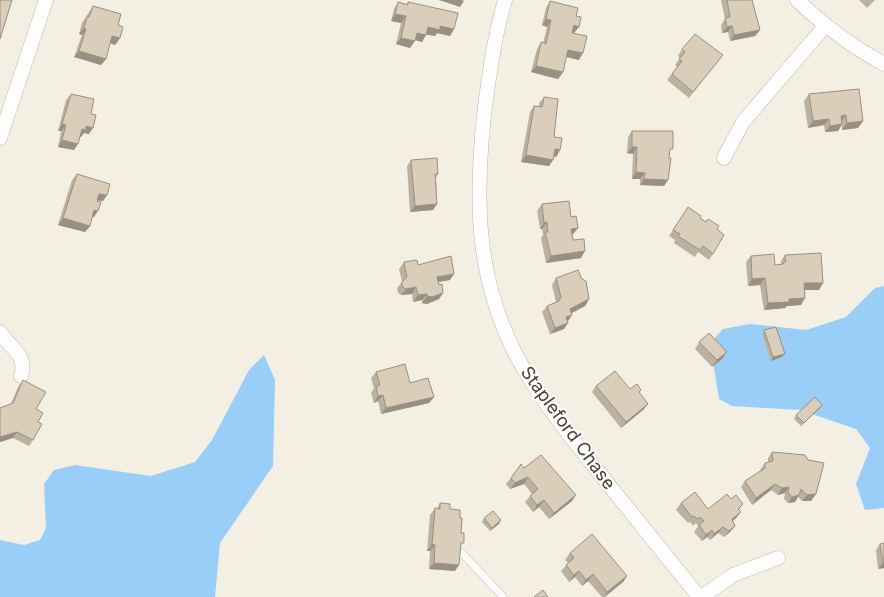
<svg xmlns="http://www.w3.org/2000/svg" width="884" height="597" viewBox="0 0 884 597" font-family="Inter,sans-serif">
<rect width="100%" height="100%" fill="#f4efe3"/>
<!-- water -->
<path fill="#98cef8" d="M884 286V508L865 510 856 484 870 448 856 429 800 410 732 406 719 399 710 343 723 329 750 324 806 330 846 317 875 288Z
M264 355 275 380 273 466 220 543 215 597H0V540L24 545 40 540 46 528 44 484 54 470 75 465 151 476 195 462 212 440 249 370Z"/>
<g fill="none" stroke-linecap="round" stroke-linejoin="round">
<defs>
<path id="lane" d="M462 553 503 597"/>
<path id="street" d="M505 0C494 38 489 76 484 115 475 201 476 277 516 355 538 397 568 433 597 470 631 512 665 555 699 597
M797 0C824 26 851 46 884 64
M0 138 46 0
M724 158 743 122 825 26
M0 332C9 348 28 354 21 376
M702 597 733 575 778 558"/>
</defs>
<!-- lane casing -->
<use href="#lane" stroke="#c0b8a5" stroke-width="8"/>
<!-- street casing -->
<use href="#street" stroke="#c0b8a5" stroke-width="15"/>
<!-- lane -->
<use href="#lane" stroke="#fff" stroke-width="7"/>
<!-- street -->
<use href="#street" stroke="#fff" stroke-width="14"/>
</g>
<!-- wall -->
<path fill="#bbb1a0" d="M721 0H752L760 30 755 36 730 41 728 32 722 33 721 25 725 19Z
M859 0H875L867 8Z
M550 1 576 16 574 33H572L579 60 566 57 563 72 558 79 531 72 537 49 541 42 543 43 547 27 542 25 546 8Z
M398 2 407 4 408 2 454 29 450 36 437 33 435 36 426 34 422 42 415 40 410 48 396 44 401 23 391 21 394 9Z
M93 6 118 25 120 38 115 45 110 43 106 59 101 65 74 57 82 35 79 34 82 23Z
M682 49 718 61 689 98 667 80 677 67 675 65 680 58 678 56Z
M71 94 91 114 89 134 84 133 81 137 80 136 74 150 58 147 61 131H58L66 100Z
M809 94 863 121 858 128 842 130V125L838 131 825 132 824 125 808 128 804 101Z
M544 97 554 137 560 150 556 157 554 156 549 166 521 162 530 112 534 106H539V103Z
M632 131 669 154 664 186 640 185V179H632L633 154 627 153 628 137Z
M411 160 438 174 436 178 437 204 433 210 410 212 407 166Z
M77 174 107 195 103 201 97 200 94 217H92L90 226 85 232 58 225 72 180Z
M542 204 571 217 578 228 573 234 572 235 573 240 581 258 546 263 541 238 543 235 542 229H540L537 211Z
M688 207 700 218 717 229 713 254 709 260 698 252 695 257 674 243 675 240 669 236Z
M785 255 823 283 819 290H805L801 305 787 306 785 308 764 310 760 285 748 286 746 262 751 256 775 265H781V261Z
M404 262 418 265 450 280 438 282 443 293 439 299 427 304 422 303V300L413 302 412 294 401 295 398 293 397 288 402 282 399 269Z
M556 278 589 299 585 306 572 313V315L568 321 564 329 550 334 542 312 547 306 556 302 552 285Z
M764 330 782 357 771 361 762 334Z
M699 342 722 359 712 367 695 349Z
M376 372 410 383 434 397 429 403 381 414 378 401 374 403 371 393 374 388 371 378Z
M23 380 36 409 38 422 33 440 29 446 13 438 0 442V408L11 404 18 387Z
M596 386 630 389 639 393 648 404 643 410 621 428 592 392Z
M820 408 801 426 794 419 796 415Z
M772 452 816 494 811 501H802L798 497 795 502 788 503 784 499 785 493 778 495 771 490 752 505 741 487 745 481 761 471 760 470 765 463H768V458Z
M524 468 572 501 549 519 539 507 533 512 525 502 532 494 524 484 510 489 506 484 511 478Z
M731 499 743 504 739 510 741 512 736 518 733 521 735 526 730 532 724 537 718 533 710 540 707 537 702 541 694 532 698 526 696 523 693 526 690 522 688 523 676 510 681 503 708 509Z
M440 503 450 509 460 518V548L455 571 429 569 430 551H427L430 515 435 508 437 509Z
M484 518 499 524 490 531 482 522Z
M880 544 884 568 878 569 876 550Z
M570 553 627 576 623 582 605 597H602L588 581 582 586 575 577 569 582 561 571 568 563 565 560Z"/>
<!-- shaded-wall -->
<path fill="#999082" d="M439 0H462L464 1 460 7Z
M395 14 406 16 401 23 391 21Z
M546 19 551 20 547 27 542 25Z
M574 25 579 27 574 33 569 32Z
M440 26 454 29 450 36 437 33 435 36 423 34 428 27Z
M732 26 728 32 722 33 727 27Z
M84 28 86 29 82 35 79 34Z
M760 30 755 36 730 41 734 35Z
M417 33 426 35 422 42 412 39Z
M112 36 120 38 115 45 108 42Z
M401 38 415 41 410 48 396 44Z
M568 50 583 53 579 60 563 56Z
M79 51 106 59 101 65 74 57Z
M536 66 563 72 558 79 531 72Z
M846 115 841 122V116Z
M829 119 824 125 808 128 813 121Z
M863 121 858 128 842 130 847 123Z
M62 124 66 125 61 131H58Z
M842 124 838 131 825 132 830 126Z
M86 126 93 128 89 134 84 133 81 137 77 136 82 129Z
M62 140 78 144 74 150 58 147Z
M632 147H637L633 154 627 153Z
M555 149 560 150 556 157 551 156Z
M526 155 553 160 549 166 521 162Z
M636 172 645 173 640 179H632Z
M644 179 668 180 664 186 640 185Z
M99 194 107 195 103 201 94 200Z
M437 204 433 210 410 212 415 206Z
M94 210 98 211 94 217H89Z
M63 218 90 226 85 232 58 225Z
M547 222 542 229H540L544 223Z
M578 228 573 234 567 235 571 229Z
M585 251 581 258 546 263 551 256Z
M454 274 450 280 433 283 437 277Z
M765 278 760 285 748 286 752 279Z
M804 283H823L819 290H800Z
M416 287 412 294 401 295 406 289Z
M443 293 439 299 427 304 422 303 427 296Z
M427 294 422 300 413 302 418 295Z
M805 298 801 305 787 306 785 308 764 310 768 303 789 299Z
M589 299 585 306 566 316 570 309Z
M572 315 568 321 566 317Z
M568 323 564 329 550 334 555 328Z
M727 352 722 359 712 367 717 360Z
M785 354 782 357 771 361 773 357Z
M383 395 378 401 374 403 378 396Z
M434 397 429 403 381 414 386 408Z
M648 404 643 410 621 428 626 422Z
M822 405 820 408 801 426Z
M17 432 13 438 0 442V437Z
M528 477 524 484 510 489 515 483Z
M775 484 771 490 752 505 756 498Z
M789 487 785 493 778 495 782 488Z
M816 494 811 501H802L807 495Z
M576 495 572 501 549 519 554 513Z
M799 495 795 502 788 503 792 497Z
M544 500 539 507 533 512 537 505Z
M741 512 736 518 728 525 732 519Z
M501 520 499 524 490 531 492 528Z
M735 526 730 532 724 537 729 531Z
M723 527 718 533 710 540 714 534Z
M712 530 707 537 702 541 706 535Z
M432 544 435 545 430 551H427Z
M434 563 459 565 455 571 429 569Z
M883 563H884V568L878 569Z
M579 571 575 577 569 582 574 575Z
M593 574 588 581 582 586 586 580Z
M627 576 623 582 604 597 607 592Z"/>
<!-- building -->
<path fill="#daceba" stroke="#999082" d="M0 0H12L0 39Z
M727 0H752L760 30 734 35 732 26 727 27 725 18 730 17Z
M550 1 578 8 576 16 581 17 579 27 574 25 572 33 587 36 583 53 568 50 563 72 536 66 541 42 546 44 551 20 546 19Z
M398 2 408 5V2L458 13 454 29 440 26V30L428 27 426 35 417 33 415 41 401 38 406 16 395 14Z
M93 6 121 14 118 25 123 27 120 38 112 36 106 59 79 51 86 29 84 28 87 17H89Z
M695 34 723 55 693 92 672 74 682 61 679 59 685 52 682 49Z
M859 89 863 121 847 123 846 115 841 116 842 124 830 126 829 119 813 121 809 94Z
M71 94 94 99 91 114 96 115 93 128 86 126V130L82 129 78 144 62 140 66 125 62 124Z
M544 97 558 99 554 137 562 138 560 150 555 149 553 160 526 155 534 106 542 107Z
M632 131H673V149H670L669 158H671L668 180 644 179 645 173 636 172 637 147H632Z
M437 158 438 174H435L437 204 415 206 411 160Z
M77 174 110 184 107 195 99 194 97 201 101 202 98 211 94 210 90 226 63 218Z
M569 201 571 217 576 216 578 228 571 229 573 240 584 239 585 251 551 256 545 232H548L547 222 544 223 542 204Z
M688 207 701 216 700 218 706 222 708 219 719 226 717 229 724 235 713 254 703 246 700 250 678 236 680 234 673 230Z
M821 253 823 283H804L805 298 789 299V302L768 303 765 278 752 279 751 256 774 254 775 265 783 264 786 261 785 255Z
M451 256 454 274 437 277 439 285 442 284 443 293 432 297 427 296V294L418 295 416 287 406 289 402 287V282L407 277 404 262 417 260 418 265Z
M578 270 582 279 586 281 589 299 570 309 572 315 566 317 568 323 555 328 547 306 559 301 561 297 556 278Z
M776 327 785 354 773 357 764 330Z
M709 333 727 352 717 360 699 342Z
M405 364 410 383 428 378 434 397 386 408 383 395 378 396 376 387 380 385 376 372Z
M615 371 630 389 637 384 641 390 639 392 648 404 626 422 596 386Z
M23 380 46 392 36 409 43 413 38 422 42 424 33 440 17 432 0 437V408L13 403Z
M815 397 822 405 804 423 796 415Z
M772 452 805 455 808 460 824 463 816 494 807 495 801 489 799 495 792 497 788 492 789 487 782 488 775 484 756 498 745 481 765 468V463L773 461Z
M541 455 576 495 554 513 544 500 537 505 530 496 538 489 528 477 515 483 511 478 521 464 524 468Z
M695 492 708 509 727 494 731 499 736 495 743 504 738 509 741 512 732 519 735 526 729 531 723 527 714 534 712 530 706 535 699 525 704 521 700 517 697 519 694 516 692 517 681 503Z
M440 503 450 504V509L460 510V518H462L461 533H464V543H461L459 565 434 563 435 545 432 544 435 508 440 509Z
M493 511 501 520 492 528 484 518Z
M592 534 627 576 607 592 593 574 586 580 579 571 574 575 566 565 574 558 570 553Z
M884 543V563H883L880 544Z
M543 590 548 597H534Z"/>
<g text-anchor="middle" stroke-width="4" stroke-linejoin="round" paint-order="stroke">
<!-- street labels -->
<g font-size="18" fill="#463f33" stroke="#fff">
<text transform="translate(568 428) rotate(54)" y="6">Stapleford Chase</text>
</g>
</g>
</svg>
